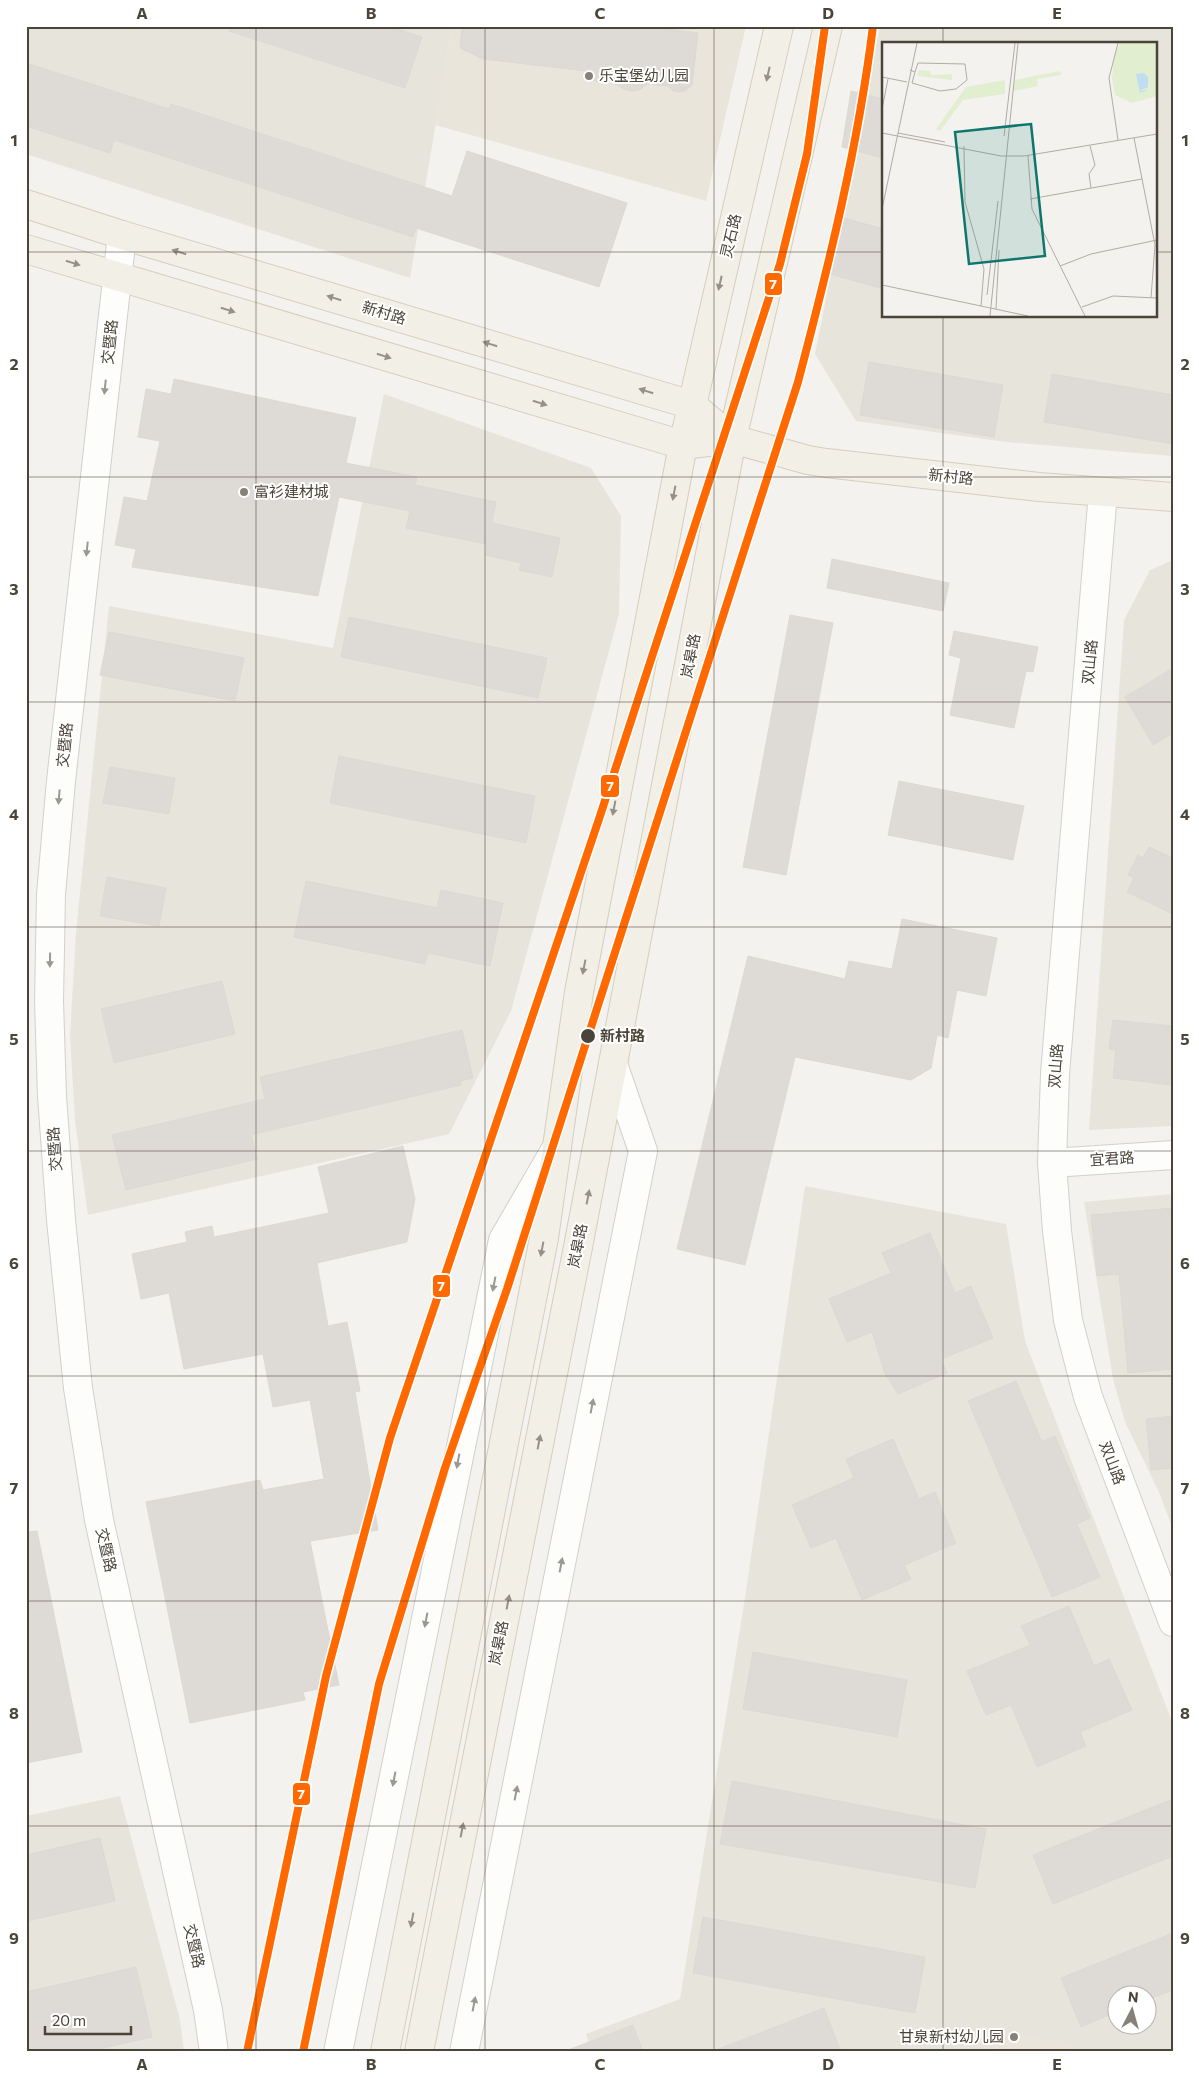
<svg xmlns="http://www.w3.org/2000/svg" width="1199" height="2078" viewBox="0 0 1199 2078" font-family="Commissioner,'Noto Sans SC',sans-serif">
<rect width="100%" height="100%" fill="#f4f2ee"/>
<!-- residential -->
<path fill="#e7e4dc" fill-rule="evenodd" d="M26 26H452L410 278 26 154Z
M880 26H1173V456L1006 442 856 421 815 354ZM883 44H1155V316H883Z
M384 394 591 468 621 516 619 614 511 1011 449 1134 88 1215 75 1121 70 1036 76 933 109 606 333 648Z
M1173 560V1126L1089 1130 1124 620 1150 570Z
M805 1186 1006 1224 1025 1341 1173 1724V2052H592L586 2034 680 1999 745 1598ZM1116 1996H1146V2026H1116Z
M1173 1194V1529L1158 1490 1125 1422 1113 1379 1084 1202Z
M120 1796 180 2020 184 2052H26V1816Z"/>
<!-- education -->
<path fill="#eae5da" d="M452 26H746L706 201 435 125Z
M995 2030 1072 2044 1075 2052H991Z"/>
<!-- building -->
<path fill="#dedbd6" stroke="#dcd9d4" d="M230 26H388L422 37 405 88 229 31Z
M462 26H643L698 33 692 85 685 91 678 92 672 90 669 86 647 84 641 89 634 91 626 90 610 81 599 82 593 80 586 71 483 59 460 48Z
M26 63 169 109 171 104 452 196 467 151 627 203 599 287 416 228 413 237 114 140 110 153 26 126Z
M851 91 883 99V158L842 147Z
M837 216 883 229V289L827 273Z
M869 362 1003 385 994 437 860 415Z
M1052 374 1173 395V444L1044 422Z
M174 379 356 418 346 463 417 477 415 485 496 502 492 523 560 538 552 577 519 570 521 563 485 555 487 544 406 528 410 511 339 497 318 596 132 567 136 549 115 545 124 497 147 501 160 441 138 437 146 389 171 394Z
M832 559 949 583 943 611 827 588Z
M790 615 833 623 786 875 743 867Z
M349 617 547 658 538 698 341 657Z
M954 631 1038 647 1033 672 1026 671 1014 728 950 715 961 658 949 655Z
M109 632 244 658 235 701 100 675Z
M1173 668V733L1153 745 1125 697Z
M339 756 535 796 526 843 330 803Z
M110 767 175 778 169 814 103 803Z
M899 781 1024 806 1013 860 888 835Z
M1149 847 1173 858V914L1127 892 1134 878 1128 875 1138 855 1143 858Z
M107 877 166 888 159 926 100 916Z
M306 881 437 908 441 890 503 903 490 966 428 953 425 964 294 937Z
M902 919 997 938 986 996 957 990 948 1038 937 1035 931 1068 911 1080 795 1057 745 1265 677 1249 748 956 845 979 849 961 892 969Z
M222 981 235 1034 114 1063 101 1009Z
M1113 1020 1173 1026V1085L1113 1078 1116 1050 1109 1049Z
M462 1030 473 1078 460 1081 461 1085 251 1135 257 1159 126 1190 112 1135 265 1099 260 1077Z
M403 1146 415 1199 407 1242 317 1263 328 1326 347 1322 360 1391 355 1392 378 1530 310 1541 339 1685 303 1692 305 1700 190 1723 146 1502 260 1480 263 1490 324 1479 310 1400 273 1407 263 1354 184 1369 169 1293 141 1299 132 1254 187 1242 185 1232 212 1226 214 1237 329 1213 318 1167Z
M1173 1208V1369L1128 1373 1119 1274 1097 1276 1091 1215Z
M930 1233 955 1293 971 1286 993 1338 941 1359 947 1373 898 1394 885 1374 872 1332 847 1342 829 1299 891 1273 882 1253Z
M1016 1381 1042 1442 1055 1436 1090 1518 1077 1524 1100 1577 1052 1597 968 1401Z
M1173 1416V1468L1151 1470 1146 1419Z
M893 1439 919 1499 935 1492 956 1543 904 1565 911 1579 862 1600 836 1538 811 1548 792 1505 854 1478 846 1459Z
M37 1531 82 1752 26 1763V1532Z
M1069 1606 1094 1666 1109 1659 1132 1710 1080 1732 1086 1746 1037 1767 1011 1705 986 1715 967 1671 1030 1645 1021 1626Z
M753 1652 907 1680 897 1737 743 1709Z
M732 1781 986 1829 975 1888 720 1844Z
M1173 1799V1856L1053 1904 1033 1855Z
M100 1838 115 1901 26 1921V1855Z
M703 1917 925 1957 915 2013 693 1973Z
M1173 1933V1990L1146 2000V1996H1116V2012L1081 2027 1061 1978Z
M136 1967 152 2037 85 2052H26V1992Z
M824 2008 841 2052H716V2050Z
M633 2025 643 2052H568V2050Z"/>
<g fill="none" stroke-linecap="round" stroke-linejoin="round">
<defs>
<path id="minor" d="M122 235 61 781 51 894 49 1001 52 1096 61 1220 78 1388 99 1520 208 2010 214 2052
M1103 492 1055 1074 1052 1163 1057 1231 1068 1320 1088 1397 1173 1622
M1052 1163 1173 1155
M338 2052 503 1240 557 1147
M464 2052 643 1151 613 1064"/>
<path id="major" d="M26 204 122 235 692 405 732 439
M26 249 683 445 732 439 808 460 826 463 1039 487 1173 497
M385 2052 544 1238 579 992 683 445 779 26
M419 2052 578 1247 732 439 828 26"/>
</defs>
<!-- minor casing -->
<use href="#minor" stroke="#d2d0cb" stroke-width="30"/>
<!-- major casing -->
<use href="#major" stroke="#d6cebb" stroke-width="30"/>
<!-- minor -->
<use href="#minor" stroke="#fdfdfc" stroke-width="28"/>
<!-- major -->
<use href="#major" stroke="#f2efe6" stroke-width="28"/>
<defs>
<path id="metro-1" d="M247 2052 326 1676 390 1438 600 816 780 264 807 154 825 26
M303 2052 379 1684 445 1468 507 1289 798 382C829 264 858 147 873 26"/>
</defs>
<!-- metro-1 casing -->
<use href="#metro-1" stroke="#fff" stroke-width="11"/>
<!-- metro-1 -->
<use href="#metro-1" stroke="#ff6900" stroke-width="8"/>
</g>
<!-- one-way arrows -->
<defs><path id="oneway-solid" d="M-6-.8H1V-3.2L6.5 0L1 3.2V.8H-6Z" transform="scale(1.25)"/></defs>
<g fill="#969187">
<use href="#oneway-solid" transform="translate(768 74) rotate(103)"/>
<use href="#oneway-solid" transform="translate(179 252) rotate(-163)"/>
<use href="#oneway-solid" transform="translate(73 263) rotate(17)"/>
<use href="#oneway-solid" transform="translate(720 283) rotate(103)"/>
<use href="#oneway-solid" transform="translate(334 298) rotate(-163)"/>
<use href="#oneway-solid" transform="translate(228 310) rotate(17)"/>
<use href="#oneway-solid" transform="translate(490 344) rotate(-163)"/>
<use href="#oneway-solid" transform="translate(384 356) rotate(17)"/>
<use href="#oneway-solid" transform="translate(646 391) rotate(-163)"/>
<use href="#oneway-solid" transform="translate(540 403) rotate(17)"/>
<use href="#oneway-solid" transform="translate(674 493) rotate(101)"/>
<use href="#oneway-solid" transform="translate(614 808) rotate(101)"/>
<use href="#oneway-solid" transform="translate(584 967) rotate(101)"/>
<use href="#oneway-solid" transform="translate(588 1197) rotate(-79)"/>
<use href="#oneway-solid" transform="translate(542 1249) rotate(101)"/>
<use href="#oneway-solid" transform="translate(539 1442) rotate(-79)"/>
<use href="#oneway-solid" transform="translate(508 1602) rotate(-79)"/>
<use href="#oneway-solid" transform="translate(462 1830) rotate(-79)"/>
<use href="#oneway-solid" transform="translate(412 1920) rotate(101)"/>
</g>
<g fill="#9b9791">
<use href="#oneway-solid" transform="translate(105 387) rotate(96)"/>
<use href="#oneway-solid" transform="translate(87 549) rotate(96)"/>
<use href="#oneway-solid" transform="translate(59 797) rotate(95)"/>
<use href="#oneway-solid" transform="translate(50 960) rotate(91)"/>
<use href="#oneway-solid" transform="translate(494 1284) rotate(101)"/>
<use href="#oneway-solid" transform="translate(592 1406) rotate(-79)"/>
<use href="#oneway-solid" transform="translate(458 1461) rotate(101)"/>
<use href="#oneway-solid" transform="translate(561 1565) rotate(-79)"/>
<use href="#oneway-solid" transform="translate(426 1620) rotate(101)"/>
<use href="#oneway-solid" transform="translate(394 1779) rotate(101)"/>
<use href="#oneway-solid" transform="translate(516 1793) rotate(-79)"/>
<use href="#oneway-solid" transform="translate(474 2004) rotate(-79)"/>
</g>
<!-- grid -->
<path fill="none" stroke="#4b4439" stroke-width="1" stroke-opacity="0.55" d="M256 26V2052M485 26V2052M714 26V2052M943 26V44M26 252H883M1155 252H1173M943 316V2052M26 477H1173M26 702H1173M26 927H1173M26 1151H1173M26 1376H1173M26 1601H1173M26 1826H1173"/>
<!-- markers -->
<g fill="#868178" stroke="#fff" stroke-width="2">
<circle cx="589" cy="76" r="5"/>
<circle cx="244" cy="492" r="5"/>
<circle cx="1014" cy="2037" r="5"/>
</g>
<circle fill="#4b4439" stroke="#fff" stroke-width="2" cx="588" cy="1036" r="8"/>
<g text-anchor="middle" stroke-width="4" stroke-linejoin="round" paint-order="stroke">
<!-- poi labels -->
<g font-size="15" fill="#4b4439" stroke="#fff" text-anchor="start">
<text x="599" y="81">乐宝堡幼儿园</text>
<text x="254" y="497">富衫建材城</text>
<text x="1004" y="2042" text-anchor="end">甘泉新村幼儿园</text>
</g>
<!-- street labels -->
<g font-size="15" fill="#4b4439" stroke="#fff">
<text transform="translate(731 236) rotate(-77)" y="5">灵石路</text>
<text transform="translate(384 313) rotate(17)" y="5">新村路</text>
<text transform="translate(110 342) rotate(-84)" y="5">交暨路</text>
<text transform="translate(951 477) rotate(6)" y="5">新村路</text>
<text transform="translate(691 656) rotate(-79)" y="5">岚皋路</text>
<text transform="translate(1090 662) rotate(-85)" y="5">双山路</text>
<text transform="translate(65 745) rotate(-84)" y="5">交暨路</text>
<text transform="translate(1056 1066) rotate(-86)" y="5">双山路</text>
<text transform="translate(55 1149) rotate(-94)" y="5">交暨路</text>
<text transform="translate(1112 1159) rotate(-4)" y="5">宜君路</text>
<text transform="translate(578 1246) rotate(-79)" y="5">岚皋路</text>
<text transform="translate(1112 1463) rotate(69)" y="5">双山路</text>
<text transform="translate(106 1550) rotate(77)" y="5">交暨路</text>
<text transform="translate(499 1643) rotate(-79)" y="5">岚皋路</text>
<text transform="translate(194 1946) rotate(77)" y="5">交暨路</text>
</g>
<!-- stop labels -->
<g font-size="15" font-weight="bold" fill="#4b4439" stroke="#fff" text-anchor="start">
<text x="600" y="1041">新村路</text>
</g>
</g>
<!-- overview -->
<g transform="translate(882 42)">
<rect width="275" height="275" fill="#f4f2ee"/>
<path d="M238 1H275V54L250 61 233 53 230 37 232 14ZM37 28 48 29 49 33 70 32V38L35 34ZM178 29 179 33 155 37 156 44 131 49 133 38ZM123 38V52L81 58 58 89 54 87 84 45Z" fill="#e1eecf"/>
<path d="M262 31 266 35V45L257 49 267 48 258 51 254 32Z" fill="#c0ddf1"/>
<path fill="none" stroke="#b0aca6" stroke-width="1" d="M28 28 33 30 30 41 58 49 74 47 85 38 83 22 36 21 33 30M0 35 25 40M0 67 6 37M0 91 119 114H142L275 92M16 91 63 100M122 94 133 1M252 96 273 203 269 256M236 98 227 36 236 1M82 104 83 160 102 227 99 264M208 104 213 123 207 132 209 146M146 114 150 167 203 274M148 157 260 137M0 167 35 1M178 224 209 212 275 198M0 243 146 274M105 253 116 159M200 265 231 254 275 256M114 267 117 208M108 274 136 1"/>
<path fill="#0f766e" fill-opacity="0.15" stroke="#0f766e" stroke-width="2.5" d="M149 82 163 214 87 222 73 90Z"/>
<rect width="275" height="275" fill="none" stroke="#4b4439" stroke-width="2.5"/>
</g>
<g stroke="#fff" stroke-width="2">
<rect x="764" y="272" width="19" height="24" rx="5" fill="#ff6900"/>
<rect x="600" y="774" width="20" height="24" rx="5" fill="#ff6900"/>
<rect x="432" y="1274" width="19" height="24" rx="5" fill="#ff6900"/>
<rect x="292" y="1782" width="19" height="24" rx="5" fill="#ff6900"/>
</g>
<g font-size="14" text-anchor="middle" font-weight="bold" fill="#fff">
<text x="773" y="289">7</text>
<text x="610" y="791">7</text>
<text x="441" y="1291">7</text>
<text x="301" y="1799">7</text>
</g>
<!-- border -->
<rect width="1199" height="2078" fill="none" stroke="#ffffff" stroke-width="55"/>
<!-- north arrow -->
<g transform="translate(1132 2010) rotate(6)"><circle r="24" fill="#ffffff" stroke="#b7b4b0"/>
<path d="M0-4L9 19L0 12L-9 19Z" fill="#868178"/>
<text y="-8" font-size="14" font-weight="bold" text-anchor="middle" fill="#4b4439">N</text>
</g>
<!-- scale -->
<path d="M45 2026v8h86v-8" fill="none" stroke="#4b4439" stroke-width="2.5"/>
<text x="52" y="2026" font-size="15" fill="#4b4439" stroke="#ffffff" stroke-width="4" paint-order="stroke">20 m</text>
<rect x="28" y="28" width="1144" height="2022" fill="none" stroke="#4b4439" stroke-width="2"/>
<g font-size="16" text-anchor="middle" font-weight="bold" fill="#4b4439">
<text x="142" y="19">A</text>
<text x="371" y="19">B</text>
<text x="600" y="19">C</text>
<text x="828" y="19">D</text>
<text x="1057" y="19">E</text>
<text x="14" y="146">1</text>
<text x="1185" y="146">1</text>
<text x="14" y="370">2</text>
<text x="1185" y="370">2</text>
<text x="14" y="595">3</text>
<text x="1185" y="595">3</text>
<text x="14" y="820">4</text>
<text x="1185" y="820">4</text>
<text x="14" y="1045">5</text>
<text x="1185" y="1045">5</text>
<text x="14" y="1269">6</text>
<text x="1185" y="1269">6</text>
<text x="14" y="1494">7</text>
<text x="1185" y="1494">7</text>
<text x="14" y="1719">8</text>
<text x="1185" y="1719">8</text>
<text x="14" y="1944">9</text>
<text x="1185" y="1944">9</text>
<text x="142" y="2070">A</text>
<text x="371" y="2070">B</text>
<text x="600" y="2070">C</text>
<text x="828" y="2070">D</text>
<text x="1057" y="2070">E</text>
</g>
</svg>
